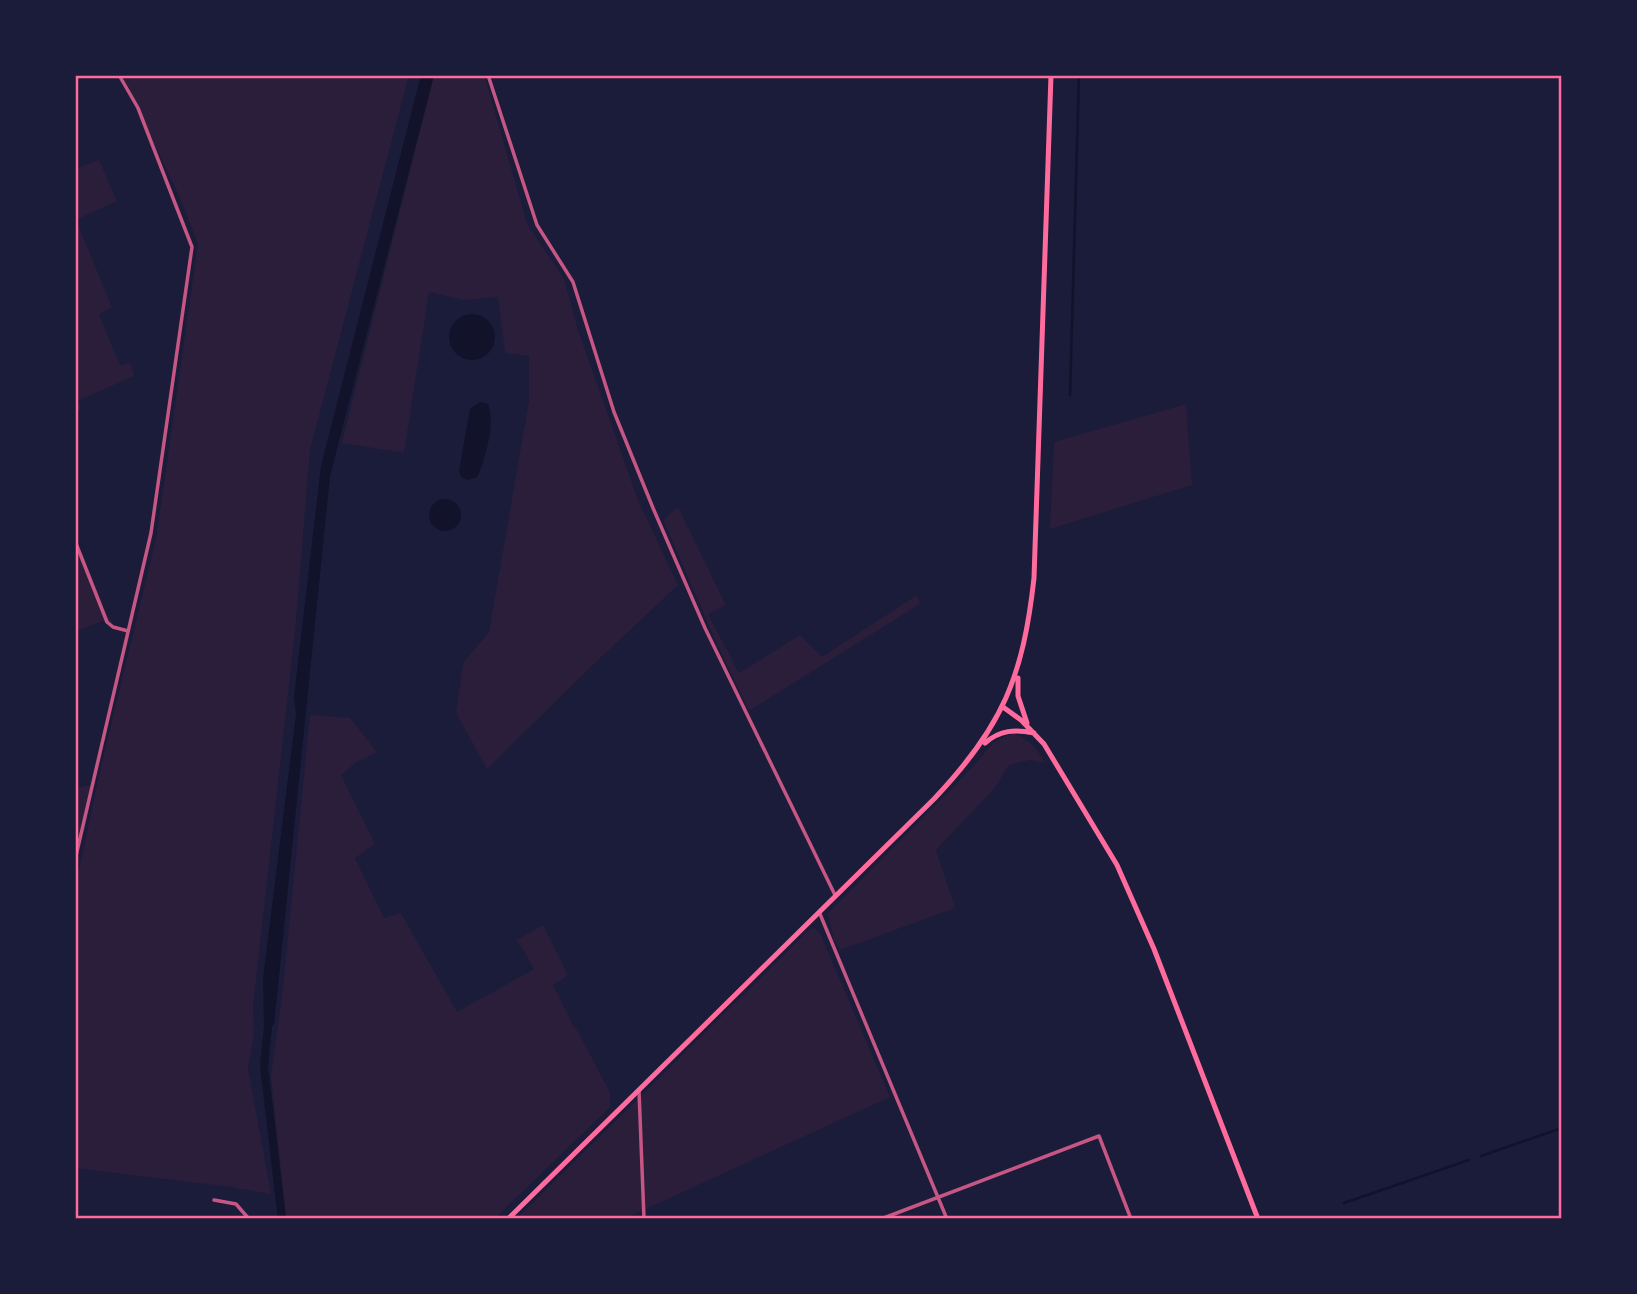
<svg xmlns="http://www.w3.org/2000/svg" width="1637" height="1294" viewBox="0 0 1637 1294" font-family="'Roboto Condensed',sans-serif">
<rect width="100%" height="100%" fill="#1b1b3a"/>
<!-- green -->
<path fill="#2a1e3b" d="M122 75H409L310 450 295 632 253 1006 254 1033 248 1068 271 1194 231 1187 75 1168V888L102 763 156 539 198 244 180 198Z
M434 75H484L486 81 527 224 564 279 578 330 638 500 678 585 594 664 487 769 456 713 463 663 489 632 529 401V356L505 353 498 297 465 300 429 292 404 453 342 443Z
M99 160 117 201 76 220 112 307 99 315 120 365 131 363 134 376 78 401 81 409 75 412V169Z
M1186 404 1192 485 1050 529 1054 442Z
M678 507 726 605 708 614 739 673 800 635 822 657 917 595 920 604 749 711 717 644 663 520Z
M75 536 107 615 113 622 102 621 75 632Z
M310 715 350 718 377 752 357 762 341 775 375 844 355 858 384 918 401 913 457 1012 534 969 517 940 543 925 568 975 553 985 575 1029 577 1030 610 1092V1107L494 1219H286L271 1076 283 988Z
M1013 733C1030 740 1037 748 1045 763L1030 760 1009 765 994 789 936 850 955 908 840 950 834 940 828 913 968 772 994 742Z
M91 785 75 850V788Z
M814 928 820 933 890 1097 624 1219H516L808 931Z"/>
<!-- water -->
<path fill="#12122b" d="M421 75H434L330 476 274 1025H264L263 979 296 714 294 697 321 466Z
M449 337a23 23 0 1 1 46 0a23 23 0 1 1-46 0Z
M480 402 488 404C496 421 485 461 477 477L467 480 461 477 459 471 470 409Z
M429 515a16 16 0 1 1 32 0a16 16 0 1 1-32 0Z"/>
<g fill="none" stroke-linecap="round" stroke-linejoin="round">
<!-- stream -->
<path stroke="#12122b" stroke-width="2.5" d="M1070 395 1079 75
M1481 1156 1562 1128
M1344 1203 1469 1160"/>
<!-- canal -->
<path stroke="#12122b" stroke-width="8" d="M269 1017 264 1066 282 1219"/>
<!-- minor -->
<path stroke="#c65784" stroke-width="3.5" d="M488 75 537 225 573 282 614 412 653 508 705 628 835 895
M75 541 107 622 113 627 128 631
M75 860 151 533 192 247 138 108 119 75
M820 914 947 1219
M639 1091 644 1219
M214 1200 236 1204 249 1219
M881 1219 1099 1136 1131 1219"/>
<!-- primary -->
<path stroke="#ff6b9d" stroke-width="5" d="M1018 678V696L1027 723
M1003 707 1021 720 1044 744 1117 865 1154 949 1258 1219
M985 743C1000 730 1015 729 1034 733
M508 1219 934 799C1003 726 1023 677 1034 578L1051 75"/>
</g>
<!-- border -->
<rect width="1637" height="1294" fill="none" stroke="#1b1b3a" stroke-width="154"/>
<rect x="77" y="77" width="1483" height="1140" fill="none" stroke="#ff6b9d" stroke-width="2.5"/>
</svg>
